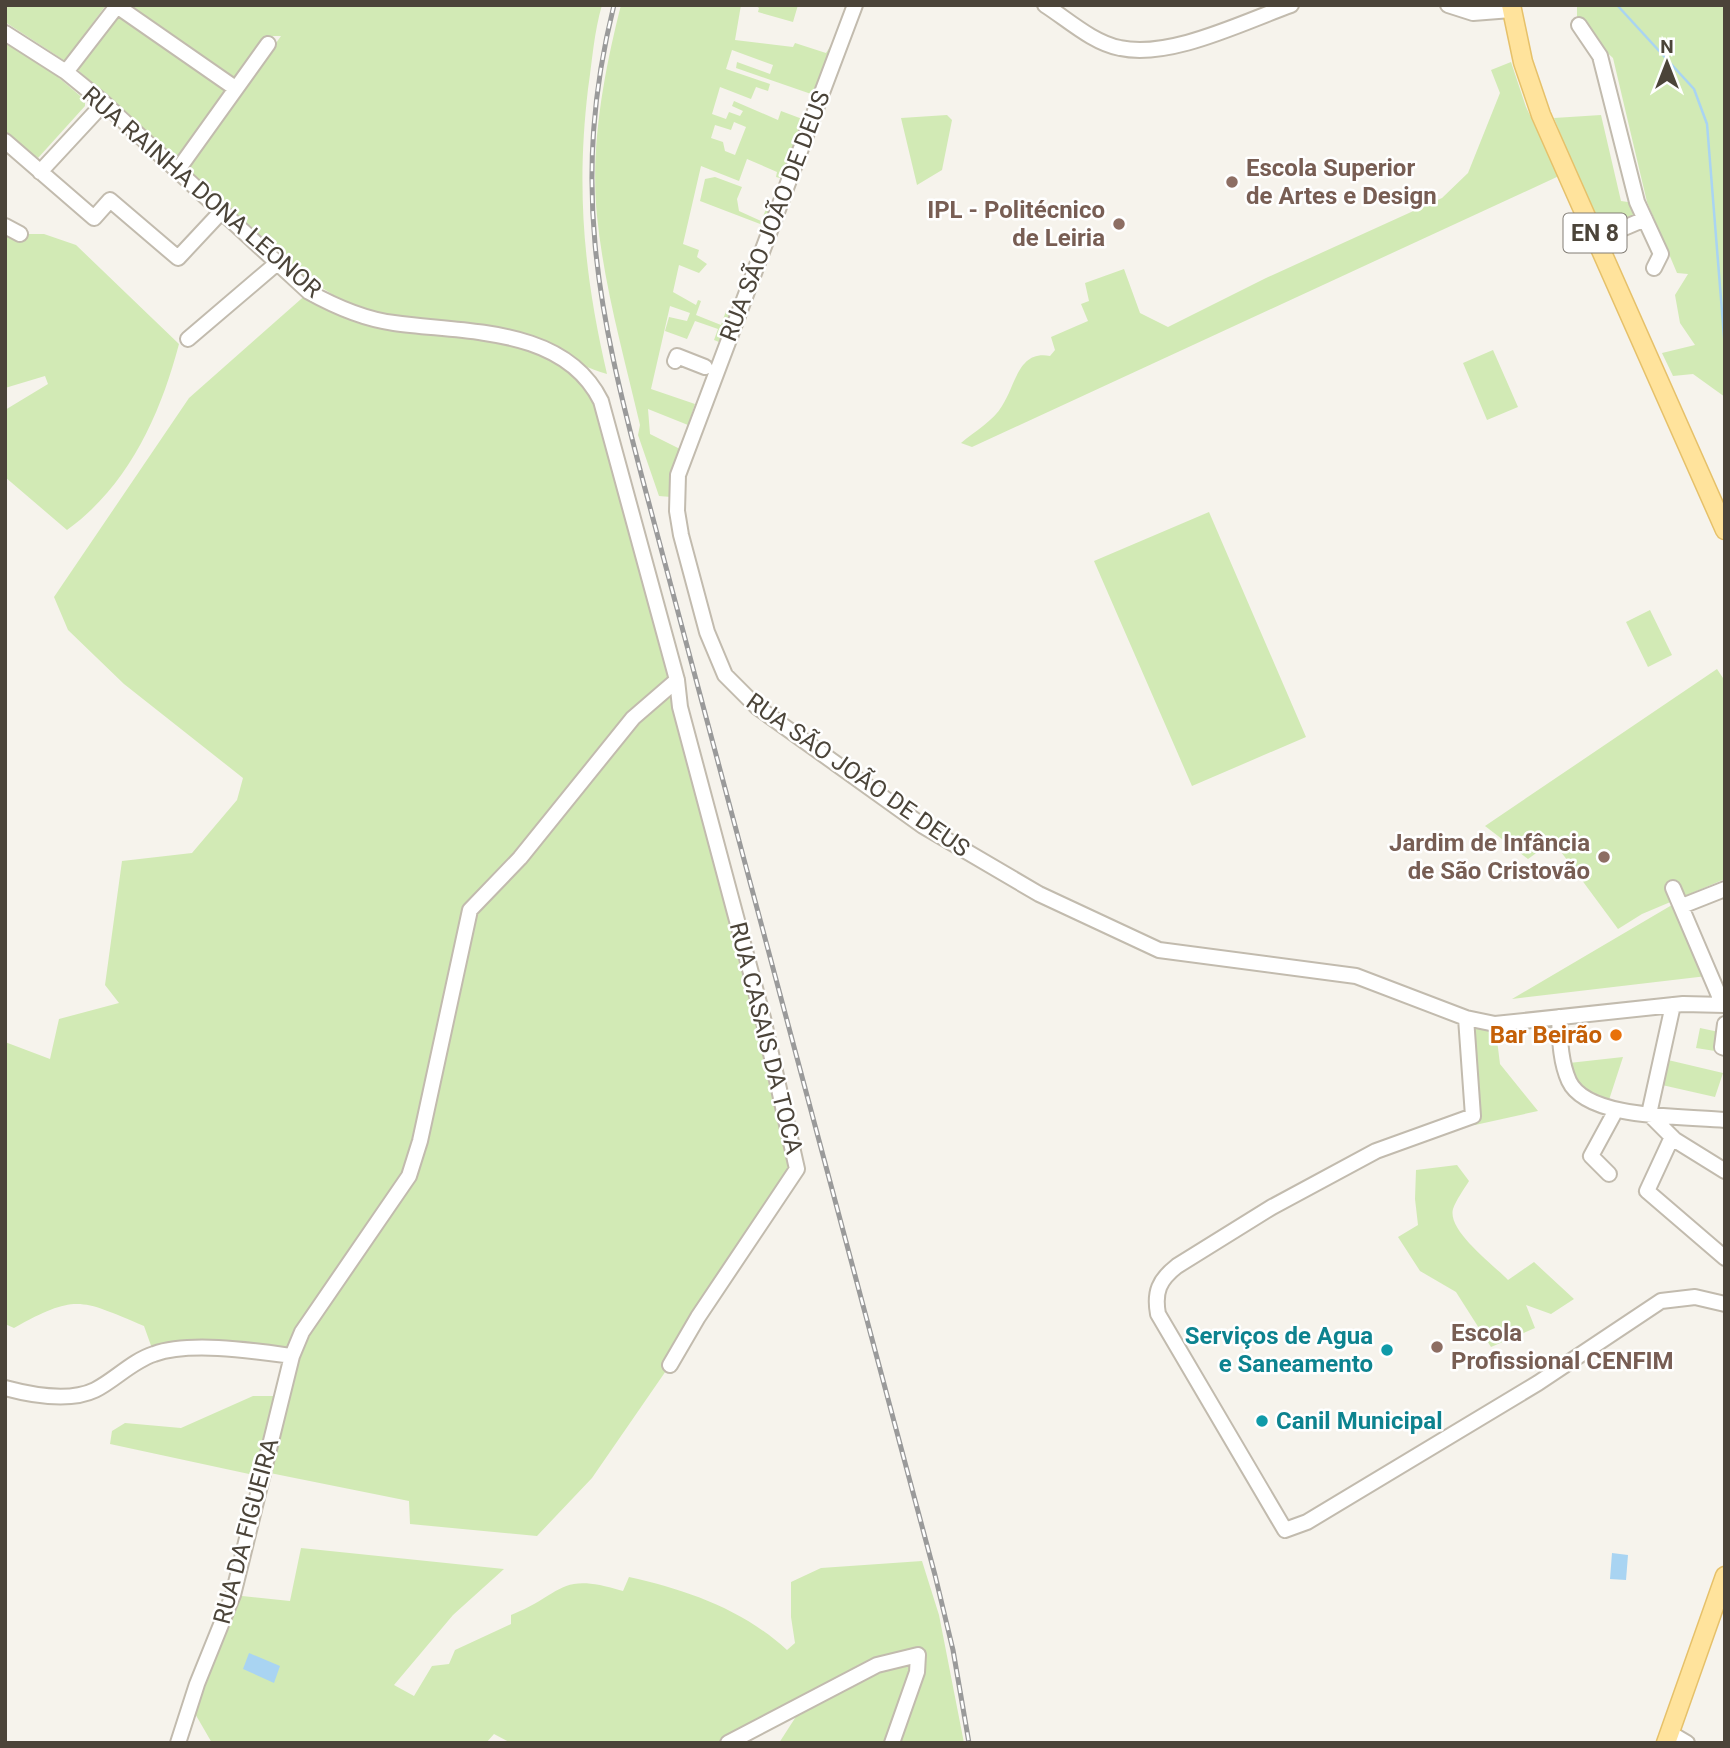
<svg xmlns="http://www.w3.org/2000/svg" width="1730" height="1748" viewBox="0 0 1730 1748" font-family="Roboto,sans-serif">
<rect width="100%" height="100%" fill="#f6f3ec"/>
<!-- green -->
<path fill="#d2eab5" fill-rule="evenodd" d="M5 5H106L65 61 5 22Z
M128 5H602C594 32 592 62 588 89 576 192 584 274 607 374 572 364 544 341 510 330L383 318 349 305 302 275 186 170 281 36H273L236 79Z
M621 5H741L735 40 793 47 795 43 826 53 833 42 814 95 736 68 737 62 770 74 773 65 732 50 726 69 770 84 768 91 756 87 751 99 720 87 712 114 726 119 729 112 740 116 743 111 732 106 734 101 778 120 781 111 805 120 784 179 776 177 777 172 747 159 739 181 701 166 683 244 699 250 697 257 707 264 699 273 679 265 673 292 696 305 698 300 701 301 696 315 721 325 726 311 731 313 719 342 714 340 718 329 695 321 687 339 665 331 669 317 687 321 690 313 670 306 651 389 695 404 688 425 648 409 650 434 680 449 671 497 659 496 638 435 640 425C624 356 604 286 597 216 590 147 604 72 621 5ZM734 122 746 127 735 155 725 151 723 142 711 138 715 125 731 130Z
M798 5 793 22 758 12 759 8 756 6Z
M1577 5H1725V397L1693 374 1673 376 1662 353 1695 345 1680 323 1675 295 1688 274 1677 273 1647 202 1613 58 1577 25Z
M118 16 227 91 177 160 78 70Z
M5 37 38 60 85 100V106L38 158 5 134Z
M1511 62 1526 107 1559 176 972 447 961 443C974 432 994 420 1002 406 1016 385 1018 350 1050 356L1055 350 1051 337 1088 321 1081 304 1089 301 1085 283 1124 269 1140 313 1168 327 1266 278 1442 198 1468 173 1500 93 1491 70Z
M947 115 952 120 942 170 917 185 901 118Z
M1601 115 1621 201 1635 203 1640 215 1600 232 1554 118Z
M715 177 742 187 737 199 739 211 761 221 767 207 772 209 765 226 700 201 705 179Z
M5 225 20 234H44L76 245 179 344C160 416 128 486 67 530L5 477V410L48 384 45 376 5 388Z
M309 292 335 307 464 328 564 361 596 392 796 1158 670 1365 592 1478 537 1536 410 1524 409 1501 265 1472 263 1477 110 1444 112 1431 125 1423 181 1428 253 1396H282L292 1356 154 1354 144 1326C81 1300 77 1293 14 1328L5 1324V1042L50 1059 59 1019 119 1003 105 985 122 861 192 853 237 800 243 778 124 684 68 630 54 597 189 398Z
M1493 350 1518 407 1487 420 1463 363Z
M1209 512 1306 737 1192 786 1094 561Z
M1650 610 1672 655 1648 667 1626 622Z
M1717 669 1725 681V879L1642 914 1618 929 1553 841 1528 859 1485 826Z
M1677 902 1707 976 1512 999Z
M1466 1018 1495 1024 1500 1064 1538 1111 1475 1125Z
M1700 1028 1719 1032 1715 1051 1696 1048Z
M1623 1057 1608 1103C1587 1095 1577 1084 1569 1063Z
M1668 1060 1723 1073 1715 1097 1662 1085Z
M1457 1165 1469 1181C1464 1189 1456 1200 1453 1209 1447 1231 1494 1265 1508 1280L1534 1262 1574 1299 1551 1314 1526 1305 1535 1328 1491 1347 1456 1292 1420 1271 1398 1237 1418 1225 1415 1199 1416 1170Z
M301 1548 504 1569 453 1615 394 1685 414 1696 432 1666 449 1664 455 1650 511 1624V1615C565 1593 558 1571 623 1591L629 1577C687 1590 742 1609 787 1650L795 1643 791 1617V1582L821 1568 922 1561 939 1615 964 1743H779L806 1701 728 1743H511L494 1734 486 1743H212L190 1705 233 1595 290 1601Z"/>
<!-- water -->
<path fill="#a9d4f2" d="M1612 1553 1628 1555 1626 1580 1610 1579Z
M249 1653 280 1666 274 1683 243 1669Z"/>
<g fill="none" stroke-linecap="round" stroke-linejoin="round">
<!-- stream -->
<path stroke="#a9d4f2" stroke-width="2.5" d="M1617 5 1694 89 1707 124 1725 349"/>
<defs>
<path id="minor" d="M855 5 678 475 677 511 681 535 707 632 725 675 757 707 923 826 1039 894 1159 950 1356 976 1466 1018 1495 1024 1683 1004 1725 1005
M1045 5C1067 19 1093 43 1120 48 1170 59 1243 22 1291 5
M1448 5 1473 13 1511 10
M1579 25 1600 56 1637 202 1661 254 1654 268
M5 33 66 72 104 103 309 292C336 307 363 319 394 323 464 333 564 326 601 401L677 680 680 707 763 1018 797 1169 698 1317 670 1365
M66 72 117 6 235 88
M5 141 94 218 110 200 178 258 221 212
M177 171 268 44
M40 172 104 103
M5 226 20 234
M1598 239 1645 219
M188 339 276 264
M675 361 677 356 705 367
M1673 888 1723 1005
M1682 906 1725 889
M1559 1017C1560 1038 1560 1061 1569 1081 1587 1120 1686 1116 1725 1120
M1466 1018 1473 1116 1376 1151 1272 1207 1177 1266C1159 1280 1154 1292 1158 1314L1285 1530 1307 1522 1538 1383 1661 1301 1695 1297 1725 1304
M1725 1024 1722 1047 1725 1048
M1649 1114 1673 1005
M1649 1114 1675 1140 1725 1171
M1672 1137 1647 1191 1725 1258
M1609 1174 1591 1156 1616 1110
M5 1388C31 1395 70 1402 95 1390 115 1380 132 1361 154 1354 190 1341 255 1351 292 1356
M1670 1733 1687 1743
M178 1743 197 1684 233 1595 292 1356 302 1332 409 1176 420 1141 470 910 520 858 633 718 677 680
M728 1743 877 1665 918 1655 917 1672 892 1743"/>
<path id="major" d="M1511 5 1523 62 1541 115 1725 530
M1666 1743 1725 1576"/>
</defs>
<!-- minor casing -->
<use href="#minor" stroke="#c2bbae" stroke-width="18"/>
<!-- major casing -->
<use href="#major" stroke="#e6c16a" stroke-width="21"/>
<!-- minor -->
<use href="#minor" stroke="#fff" stroke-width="14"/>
<!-- major -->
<use href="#major" stroke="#ffe39c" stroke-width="18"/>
<defs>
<path id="rail" d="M614 5C570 182 598 310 643 481L935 1575 953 1650 969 1743"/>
</defs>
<!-- rail casing -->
<use href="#rail" stroke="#9a9a9a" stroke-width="5"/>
<!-- rail -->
<use href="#rail" stroke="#fff" stroke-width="2.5" stroke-dasharray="8" stroke-linecap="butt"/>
</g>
<!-- markers -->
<g fill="#8d6e63" stroke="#fff" stroke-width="2.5">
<circle cx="1232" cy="182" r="7"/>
<circle cx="1119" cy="224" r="7"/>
<circle cx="1604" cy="857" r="7"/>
<circle cx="1437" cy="1347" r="7"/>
</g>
<circle fill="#e8710a" stroke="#fff" stroke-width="2.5" cx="1616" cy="1035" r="7"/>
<g fill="#0f9aa8" stroke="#fff" stroke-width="2.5">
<circle cx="1387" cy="1350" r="7"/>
<circle cx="1262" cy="1421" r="7"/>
</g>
<g text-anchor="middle" stroke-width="5" stroke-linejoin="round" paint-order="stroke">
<!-- shield labels -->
<rect fill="#fff" stroke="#817c74" stroke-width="2" x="1563.5" y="213.5" width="63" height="39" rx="5"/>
<g font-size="23" font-weight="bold" fill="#4b4439">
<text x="1595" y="241">EN 8</text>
</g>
<!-- education labels -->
<g font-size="24" font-weight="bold" fill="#785e54" stroke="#fff" text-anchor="start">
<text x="1246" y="176">Escola Superior<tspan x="1246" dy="28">de Artes e Design</tspan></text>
<text x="1105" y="218" text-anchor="end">IPL - Politécnico<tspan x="1105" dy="28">de Leiria</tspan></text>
<text x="1590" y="851" text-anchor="end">Jardim de Infância<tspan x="1590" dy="28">de São Cristovão</tspan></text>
<text x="1451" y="1341">Escola<tspan x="1451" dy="28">Profissional CENFIM</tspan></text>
</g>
<!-- street labels -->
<g font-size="24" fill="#4b4439" stroke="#fff">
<text transform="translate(202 192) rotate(41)" y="8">RUA RAINHA DONA LEONOR</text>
<text transform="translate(775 216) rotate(-69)" y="8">RUA SÃO JOÃO DE DEUS</text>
<text transform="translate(858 775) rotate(35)" y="8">RUA SÃO JOÃO DE DEUS</text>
<text transform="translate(766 1038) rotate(76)" y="8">RUA CASAIS DA TOCA</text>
<text transform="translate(246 1531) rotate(-75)" y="8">RUA DA FIGUEIRA</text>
</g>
<!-- food labels -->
<g font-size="24" font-weight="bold" fill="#c56008" stroke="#fff" text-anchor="end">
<text x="1602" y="1043">Bar Beirão</text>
</g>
<!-- culture labels -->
<g font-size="24" font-weight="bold" fill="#0d838f" stroke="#fff" text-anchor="end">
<text x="1373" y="1344">Serviços de Agua<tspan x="1373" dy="28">e Saneamento</tspan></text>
<text x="1276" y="1429" text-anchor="start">Canil Municipal</text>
</g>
</g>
<!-- border -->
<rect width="1730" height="1748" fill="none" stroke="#4b4439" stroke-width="14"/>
<!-- north arrow -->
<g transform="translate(1667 63)" stroke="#ffffff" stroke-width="5" paint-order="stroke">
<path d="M0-5L12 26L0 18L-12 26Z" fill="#4b4439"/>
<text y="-10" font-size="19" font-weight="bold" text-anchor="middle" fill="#4b4439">N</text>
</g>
</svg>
